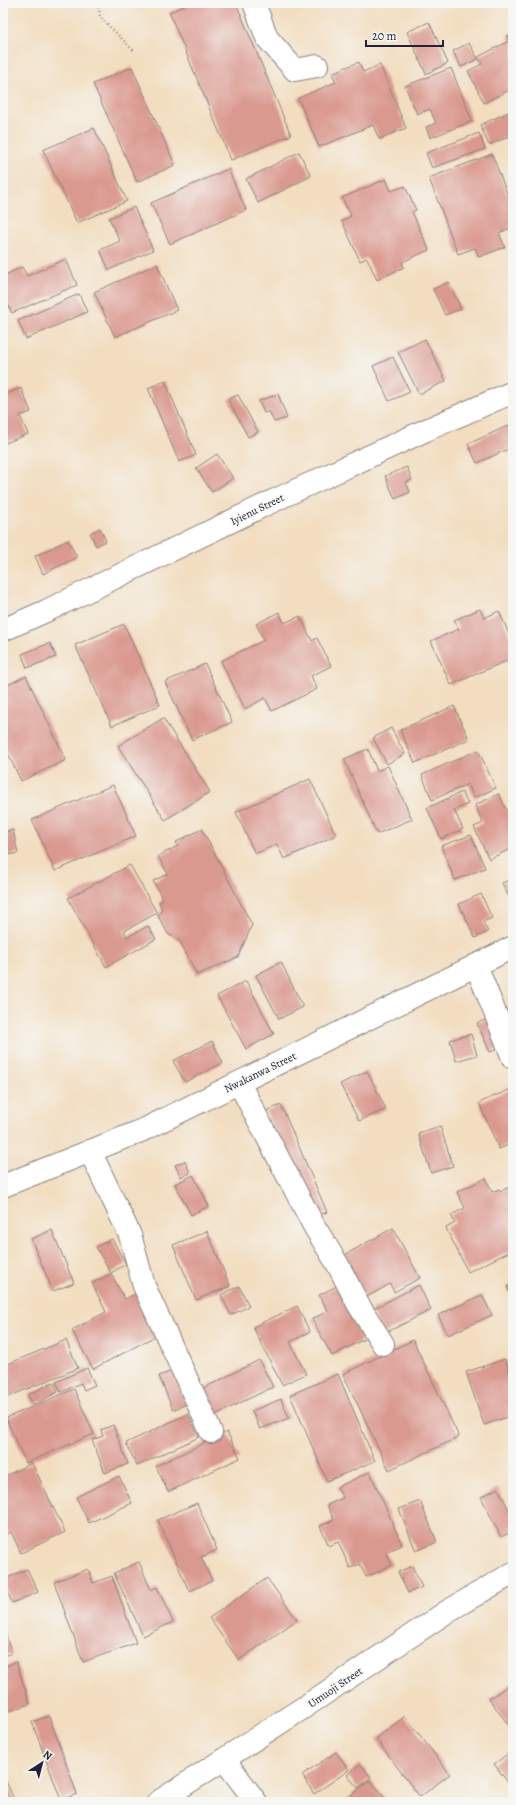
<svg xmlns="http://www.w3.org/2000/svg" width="516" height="1805" viewBox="0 0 516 1805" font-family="Alegreya,serif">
<rect width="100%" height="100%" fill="#f6f6f2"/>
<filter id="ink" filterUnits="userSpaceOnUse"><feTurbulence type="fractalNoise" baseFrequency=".025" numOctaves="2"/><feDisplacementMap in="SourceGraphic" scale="8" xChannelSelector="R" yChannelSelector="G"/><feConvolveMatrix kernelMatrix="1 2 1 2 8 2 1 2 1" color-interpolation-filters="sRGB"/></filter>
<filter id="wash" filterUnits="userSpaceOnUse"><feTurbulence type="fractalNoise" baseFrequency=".012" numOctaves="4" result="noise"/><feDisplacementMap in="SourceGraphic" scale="16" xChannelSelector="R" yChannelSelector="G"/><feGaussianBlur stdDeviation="0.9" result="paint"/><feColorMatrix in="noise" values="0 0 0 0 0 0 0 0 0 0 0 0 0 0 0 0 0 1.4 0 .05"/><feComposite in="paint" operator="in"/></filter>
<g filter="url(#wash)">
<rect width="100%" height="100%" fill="#f2ddc0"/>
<g id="blocks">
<!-- building -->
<path fill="#da998f" d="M192 3H236L291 135 231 160 169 12Z
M429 22 448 63 426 74 407 32Z
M513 33V88L484 103 468 71 482 64 478 57 509 41 507 36Z
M469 43 478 59 461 67 453 51Z
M359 62 363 72 380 65 406 128 379 139 373 125 319 147 298 98 336 82 332 73Z
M132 67 175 165 137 182 93 84Z
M451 68 472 121 430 138 426 127 436 123 430 109 417 114 405 86Z
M513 110V135L489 145 480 125Z
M94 128 127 201 77 223 43 150Z
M479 133 485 149 432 168 426 153Z
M299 152 311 176 258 203 246 179Z
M492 154 513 209V227L499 233 505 247 479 257 475 248 458 254 429 178Z
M228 169 246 210 170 244 151 203Z
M386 179 391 191 405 186 416 210 412 212 429 250 402 262 404 267 377 280 367 258 360 261 342 221 351 216 342 198Z
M134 207 153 250 109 270 100 250 120 241 109 218Z
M66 259 77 285 12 313 3 293V276L22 267 27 276Z
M157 264 177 310 115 337 94 292Z
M449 282 461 309 445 315 433 289Z
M79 294 87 312 26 339 18 321Z
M425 339 446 381 419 394 398 352Z
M393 357 410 392 389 401 373 366Z
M165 381 196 455 179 462 148 388Z
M21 388 31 412 20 416 28 434 3 444V395Z
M278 394 287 418 274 422 269 411 264 413 259 401Z
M238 395 258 432 248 437 228 399Z
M512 424 513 447 477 463 468 444Z
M217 454 233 478 212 492 196 468Z
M407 467 412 480 406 482 410 492 395 499 385 476Z
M100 528 106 541 96 546 90 533Z
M68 540 77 557 43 574 35 556Z
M480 609 484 618 499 611 513 643V658L451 685 431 641 459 629 454 620Z
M279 612 284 623 300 616 312 641 317 638 331 666 311 676 317 689 272 711 265 698 245 709 221 661 264 640 256 624Z
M124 624 160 705 112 726 75 645Z
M50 643 56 657 27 668 22 654Z
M205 664 232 722 192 740 165 682Z
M26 676 66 760 21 781 3 743V687Z
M454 706 469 739 415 763 400 730Z
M163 718 210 792 165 820 118 746Z
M391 728 405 754 387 764 373 738Z
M368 749 377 771 388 766 412 819 377 834 344 759Z
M478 750 496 788 474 798 468 784 432 800 422 775Z
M310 779 336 835 284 859 277 844 255 854 236 812Z
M113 785 136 836 55 871 32 820Z
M462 792 468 804 454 810 463 829 441 839 427 808Z
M499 794 513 824V848L489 859 474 827 483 823 475 805Z
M3 829 4 832 13 830 18 853 3 856Z
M202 829 252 925 238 957 197 975 179 940 168 934 158 916 162 909 159 902 163 900 153 881 168 874 158 856 178 846 176 842Z
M471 835 485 868 455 880 441 846Z
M130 865 157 913 124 931 127 937 148 926 156 939 106 967 68 898Z
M513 878V905L502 883Z
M481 894 492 918 483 922 488 932 475 938 459 904Z
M281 962 303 1007 279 1019 256 975Z
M246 981 274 1034 246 1049 217 996Z
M491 1018 503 1047 490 1052 477 1023Z
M471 1034 477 1055 456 1061 450 1040Z
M212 1041 223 1063 185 1082 173 1061Z
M367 1071 386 1109 359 1121 340 1084Z
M513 1088V1143L499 1149 479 1103Z
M281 1105 327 1212 312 1218 266 1111Z
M440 1126 453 1166 431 1173 418 1133Z
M185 1161 190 1173 181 1177 175 1165Z
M193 1175 209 1206 191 1215 175 1184Z
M486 1178 492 1192 499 1189 501 1191 513 1185V1250L468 1272 446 1228 455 1223 451 1215 465 1208 457 1192Z
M393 1228 420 1278 394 1292 390 1284 365 1298 341 1257Z
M52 1230 74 1283 53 1291 31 1239Z
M207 1231 230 1286 196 1300 173 1245Z
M112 1239 126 1264 111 1273 96 1247Z
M111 1274 125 1299 141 1291 163 1332 93 1369 72 1330 106 1312 92 1283Z
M343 1283 370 1336 332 1356 312 1319 328 1311 319 1295Z
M513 1284V1300L507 1287Z
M419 1285 431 1310 383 1334 371 1310Z
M239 1286 249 1306 231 1315 221 1295Z
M482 1295 492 1315 448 1335 438 1315Z
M297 1306 310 1332 290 1342 306 1374 282 1385 253 1327Z
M66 1340 78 1368 3 1399V1366Z
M413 1340 459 1437 389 1470 343 1374Z
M505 1359 513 1382V1415L484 1425 466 1372Z
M259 1360 273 1387 211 1417 198 1391Z
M87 1368 95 1385 84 1390 81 1383 61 1392 56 1382Z
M177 1369 191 1402 173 1410 159 1376Z
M338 1374 375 1461 327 1481 290 1395Z
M53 1382 58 1392 33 1405 28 1395Z
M74 1389 94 1434 26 1463 6 1418Z
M281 1399 289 1418 260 1429 252 1411Z
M188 1414 199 1437 137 1466 126 1443Z
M113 1425 128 1464 105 1473 92 1440 103 1436 101 1430Z
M227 1432 240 1458 168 1492 156 1466Z
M32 1463 65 1532 21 1553 11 1532 3 1536V1477Z
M370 1472 402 1545 386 1552 392 1565 366 1577 360 1564 350 1568 338 1542 329 1546 320 1526 334 1520 327 1505 343 1498 337 1487Z
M119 1476 132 1503 89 1523 76 1497Z
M498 1488 513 1518V1531L501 1537 481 1497Z
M420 1501 437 1542 416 1551 399 1509Z
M197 1503 217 1550 201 1557 212 1581 189 1591 158 1520Z
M139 1562 151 1590 157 1587 173 1622 143 1636 114 1573Z
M412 1566 422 1587 408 1593 398 1572Z
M27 1569 38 1592 12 1603 3 1580Z
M88 1569 93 1583 112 1576 136 1643 83 1662 54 1582Z
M267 1578 297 1620 239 1660 209 1618Z
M3 1629 12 1653 3 1656Z
M16 1662 30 1704 6 1712 3 1702V1667Z
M513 1682V1731L489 1699Z
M49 1716 77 1794 61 1800 32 1722Z
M405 1716 450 1774 420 1797 376 1739Z
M513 1750V1789L494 1764Z
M336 1752 349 1770 314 1794 302 1775Z
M360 1764 371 1777 358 1788 347 1775Z
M370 1780 388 1802H343Z
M6 1781 15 1802H3V1783Z"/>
</g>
</g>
<g filter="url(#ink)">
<use href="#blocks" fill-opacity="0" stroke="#8a807e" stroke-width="1"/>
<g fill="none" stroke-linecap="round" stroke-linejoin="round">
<defs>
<path id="minor" d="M254 3 267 38 295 70 317 66
M3 630 46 611 273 501 426 430 513 392
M476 965 513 1058
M239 1083 314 1226 338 1265 358 1304 383 1344
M90 1151 130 1235 144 1286 211 1432
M3 1186 143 1130 513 947
M224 1759 256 1802
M158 1802 306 1706 448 1611 513 1573"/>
</defs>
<!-- minor casing -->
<use href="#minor" stroke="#8a807e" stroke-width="24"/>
<!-- path -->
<path stroke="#8a807e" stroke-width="2.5" stroke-dasharray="1 3" stroke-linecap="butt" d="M98 3 100 17 135 52"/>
<!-- minor -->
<use href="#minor" stroke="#fff" stroke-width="22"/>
</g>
</g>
<g text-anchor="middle" stroke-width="3" stroke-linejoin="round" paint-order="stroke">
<!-- street labels -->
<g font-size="11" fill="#22223b" stroke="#f6f6f2">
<text transform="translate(257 509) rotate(-26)" y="4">Iyienu Street</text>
<text transform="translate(260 1072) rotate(-26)" y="4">Nwakanwa Street</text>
<text transform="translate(335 1687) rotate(-34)" y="4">Umuoji Street</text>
</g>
</g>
<!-- margin -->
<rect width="516" height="1805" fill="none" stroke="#f6f6f2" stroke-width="16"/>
<!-- north arrow -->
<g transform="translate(42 1763) rotate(36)" stroke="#f6f6f2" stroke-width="3" paint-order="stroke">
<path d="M0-3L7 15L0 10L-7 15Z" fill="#22223b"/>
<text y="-6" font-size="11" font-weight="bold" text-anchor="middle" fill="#22223b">N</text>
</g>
<!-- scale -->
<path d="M366 40v6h77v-6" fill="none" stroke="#22223b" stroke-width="2"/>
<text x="372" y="40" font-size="12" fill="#22223b" stroke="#f6f6f2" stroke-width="3" paint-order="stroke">20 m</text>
</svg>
